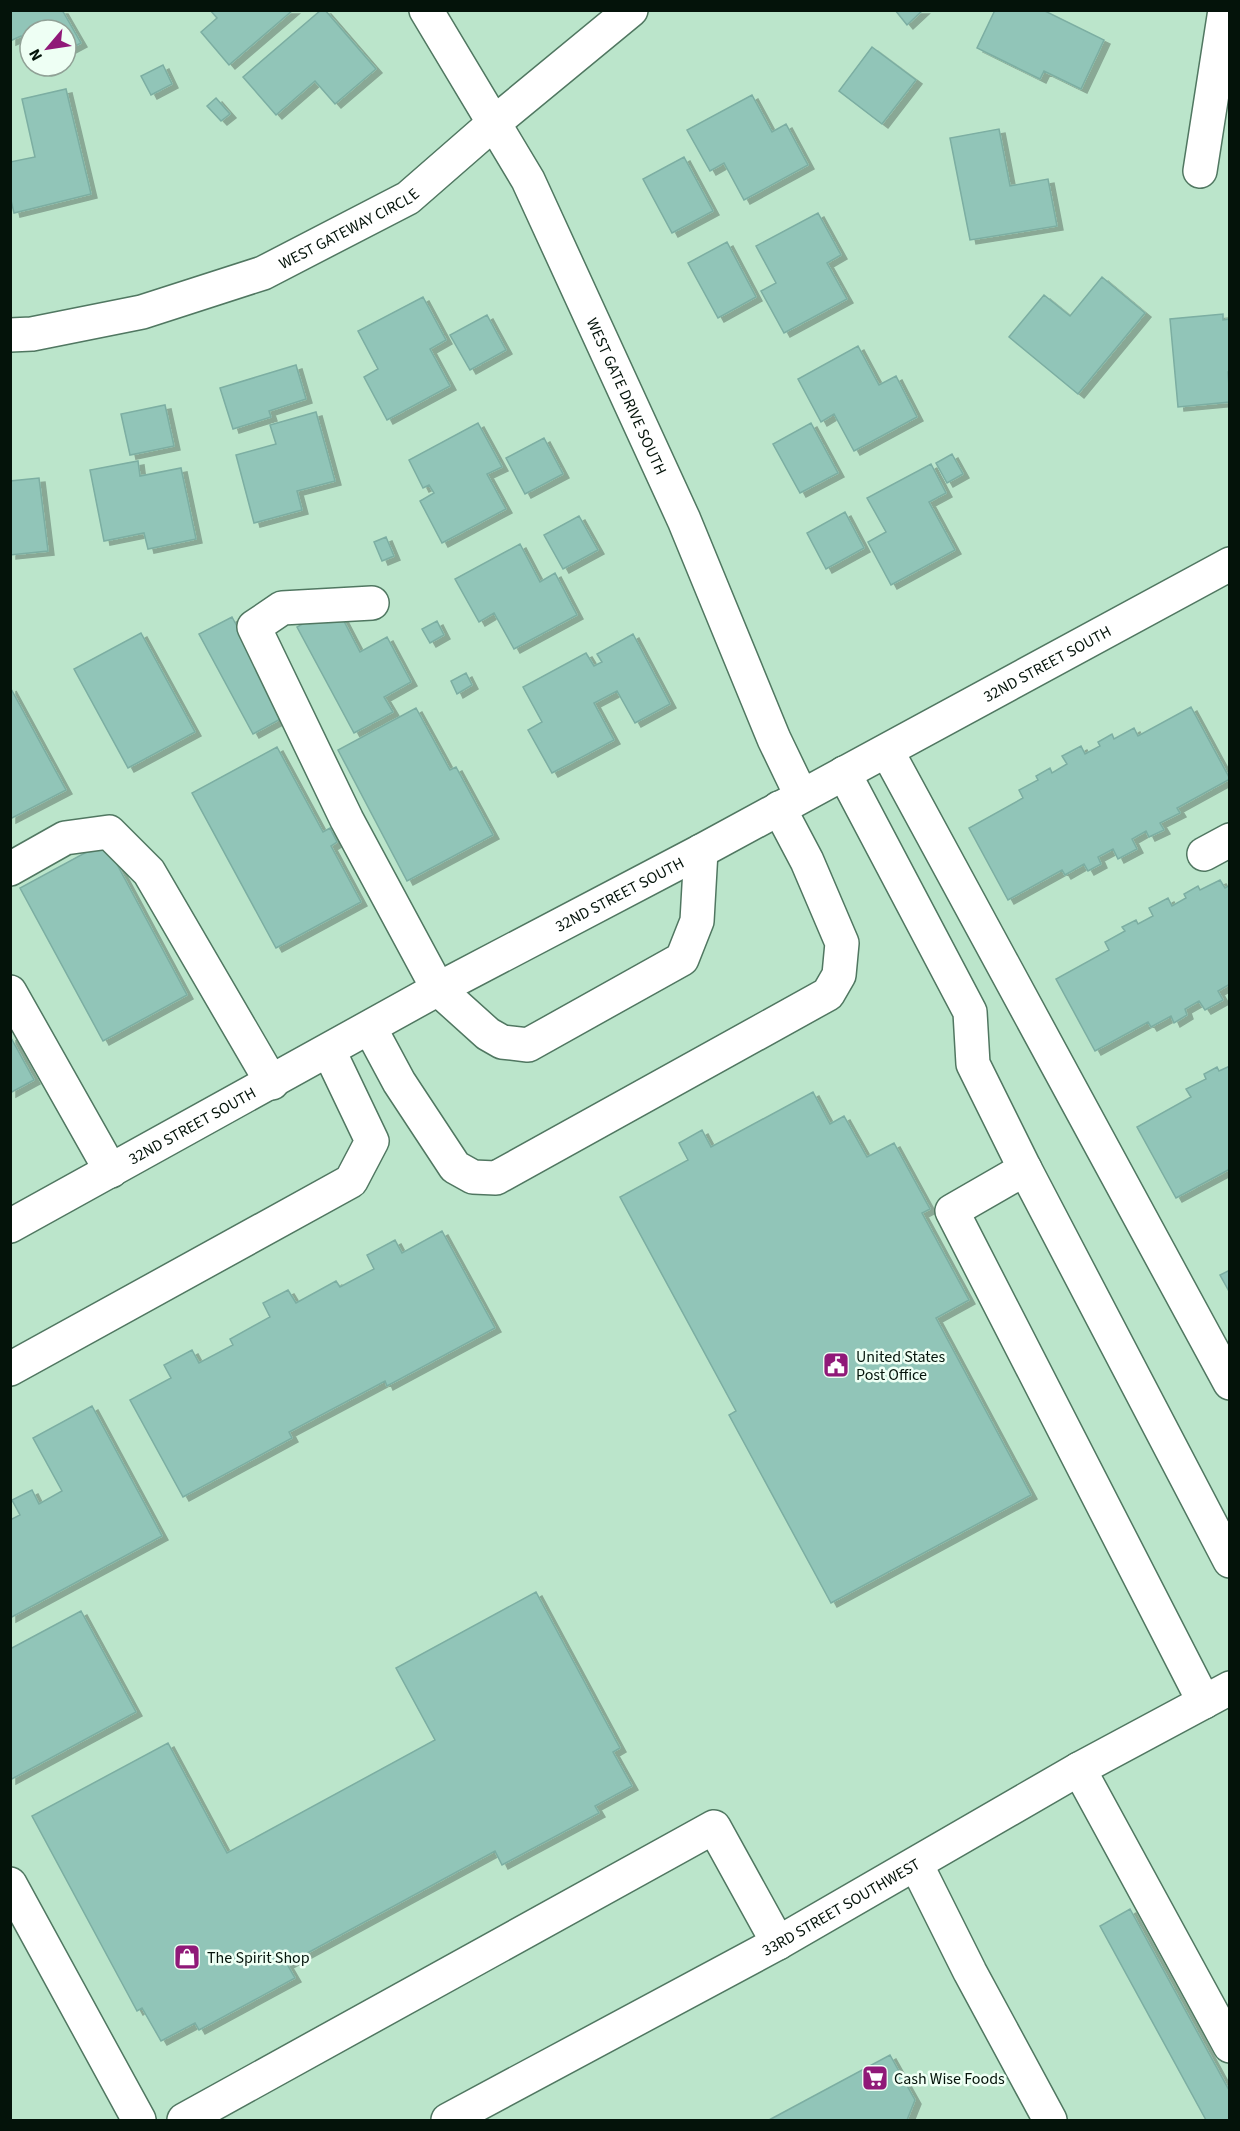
<svg xmlns="http://www.w3.org/2000/svg" width="1240" height="2131" viewBox="0 0 1240 2131" font-family="'Source Sans 3',sans-serif">
<defs>
<filter id="shadow"><feDropShadow dx="6" dy="4" stdDeviation="0" flood-color="#0004"/></filter>
</defs>
<rect width="100%" height="100%" fill="#bbe5cb"/>
<!-- building -->
<path fill="#91c5b8" stroke="#7caea2" stroke-width="1.5" filter="url(#shadow)" d="M10 10H62L81 43 66 51V30H30V52L21 36 10 41Z
M210 10H293L229 65 201 32 217 18Z
M321 10H325L376 69 335 104 315 81 276 115 243 77Z
M895 10H923L907 25Z
M995 10H1043L1104 40 1081 89 1044 71 1040 79 977 48Z
M872 47 916 80 882 124 839 91Z
M163 65 172 84 151 95 141 76Z
M66 89 91 194 14 213 10 196V162L35 157 22 99Z
M752 95 772 132 786 124 808 165 744 200 724 163 710 171 687 130Z
M216 98 230 114 221 121 207 106Z
M999 129 1010 186 1048 179 1057 226 970 240 950 138Z
M684 157 713 211 672 233 643 179Z
M818 213 841 255 827 263 847 299 784 333 761 291 776 283 756 246Z
M727 242 756 297 718 318 688 263Z
M1102 277 1145 313 1078 394 1009 337 1044 295 1070 316Z
M423 297 446 340 430 349 450 386 387 420 364 377 378 369 358 331Z
M1223 314V320L1230 319V372H1228L1230 402 1178 407 1170 319Z
M487 315 506 350 470 370 450 335Z
M858 346 879 385 896 376 917 417 854 451 834 414 821 422 798 379Z
M296 365 306 399 269 411 271 417 233 429 220 388Z
M165 405 174 446 130 455 121 414Z
M316 412 335 481 297 491 302 510 254 523 236 455 276 444 270 425Z
M478 423 502 467 487 474 506 509 442 543 420 501 434 493 429 485 423 488 409 460Z
M811 423 838 473 800 493 773 444Z
M544 438 563 474 525 494 506 458Z
M952 454 963 474 947 483 936 463Z
M138 461 140 476 181 468 196 539 148 549 144 533 104 541 90 470Z
M931 464 946 493 929 502 955 550 891 585 868 542 886 532 867 498Z
M39 478 48 551 10 555V481Z
M845 512 864 548 826 569 807 533Z
M579 516 598 550 563 569 544 535Z
M386 537 394 556 382 561 374 542Z
M520 544 540 582 555 573 577 615 514 649 494 613 479 622 455 579Z
M336 606 360 652 387 637 411 682 384 697 393 712 354 733 297 627Z
M232 617 286 716 253 734 199 634Z
M437 621 444 635 430 643 422 629Z
M141 633 195 732 128 768 74 669Z
M633 634 670 704 635 723 617 691 594 703 614 740 552 773 528 730 542 722 523 687 586 653 594 666 602 662 597 654Z
M466 673 472 685 457 694 451 681Z
M10 687 66 790 10 819Z
M1191 707 1230 779 1177 808 1180 813 1160 823 1164 830 1149 837 1146 831 1132 839 1137 849 1118 859 1113 849 1098 857 1101 864 1088 871 1084 864 1065 875 1062 870 1008 900 969 828 1023 798 1019 790 1038 780 1036 776 1050 768 1052 773 1067 764 1062 756 1081 746 1085 754 1100 746 1098 742 1112 734 1114 739 1134 728 1138 736Z
M416 708 450 770 456 767 493 835 407 881 338 750Z
M277 747 323 832 330 828 337 842 331 846 361 902 276 948 192 793Z
M105 842 187 995 103 1041 20 888Z
M1220 880 1225 888 1230 885V984L1218 991 1223 1000 1205 1010 1199 1001 1185 1009 1187 1015 1174 1023 1171 1016 1151 1027 1148 1022 1095 1051 1056 979 1109 950 1105 942 1125 931 1122 927 1136 920 1138 924 1153 916 1149 908 1168 898 1172 906 1186 898 1184 894 1198 886 1200 890Z
M10 1036 34 1080 10 1093Z
M1230 1066V1169L1176 1198 1137 1127 1191 1097 1186 1089 1206 1079 1204 1074 1217 1067 1219 1071Z
M813 1092 830 1124 844 1116 867 1157 894 1143 930 1209 922 1213 969 1300 936 1318 1031 1495 831 1603 729 1415 736 1411 620 1197 688 1160 679 1143 702 1130 711 1147Z
M442 1231 495 1328 387 1386 385 1381 289 1432 292 1438 183 1497 130 1400 171 1378 164 1365 192 1350 199 1363 233 1345 230 1339 270 1317 263 1303 288 1290 296 1303 336 1281 340 1287 374 1269 367 1255 395 1240 402 1253Z
M1230 1270V1293L1220 1275Z
M92 1406 162 1536 10 1618V1520L20 1515 12 1500 32 1490 39 1504 62 1491 33 1438Z
M536 1592 620 1748 613 1752 632 1786 595 1806 599 1813 502 1865 495 1851 287 1964 295 1978 199 2030 195 2023 161 2041 142 2008 137 2011 32 1816 168 1743 227 1853 435 1740 396 1668Z
M81 1611 136 1712 10 1780V1649Z
M1130 1909 1230 2092V2120H1206L1100 1926Z
M890 2055 915 2100 907 2120H769Z"/>
<g fill="none" stroke-linecap="round" stroke-linejoin="round">
<defs>
<g id="minor">
<path id="s1" d="M426 10 528 180 684 520 774 739 801 795"/>
<path d="M1200 171 1225 10"/>
<path id="s2" d="M10 335 32 334 142 312 263 273 408 198 494 123 631 10"/>
<path d="M372 603 282 608 254 627 347 820 438 989 488 1034 502 1042 528 1045 682 959 697 921 701 851"/>
<path d="M887 751 1230 1383"/>
<path d="M844 773 970 1012 973 1064 1025 1169 952 1211 1204 1702"/>
<path d="M1204 854 1230 840"/>
<path d="M10 869 65 838 109 832 149 872 272 1083"/>
<path d="M10 992 111 1171"/>
<path d="M370 1028 399 1082 455 1167 473 1177 496 1178 828 994 839 975 842 943 807 861 779 808"/>
<path d="M1025 1169 1230 1561"/>
<path id="s3" d="M10 1226 438 989 701 851 1230 564"/>
<path d="M10 1369 351 1181 372 1141 329 1051"/>
<path d="M1079 1769 1230 2046"/>
<path d="M916 1864 970 1972 1050 2120"/>
<path d="M10 1884 139 2120"/>
<path d="M184 2120 714 1827 778 1943"/>
<path id="s4" d="M448 2120 778 1943 1079 1769 1230 1688"/>
</g>
</defs>
<!-- minor casing -->
<use href="#minor" stroke="#507761" stroke-width="36"/>
<!-- minor -->
<use href="#minor" stroke="#fff" stroke-width="33"/>
</g>
<!-- icons -->
<defs>
<symbol id="civic-square" viewBox="-11 -11 22 22"><rect x="-9" y="-9" width="18" height="18" rx="4" fill="#901978" stroke="#eefff4"/><path d="M-.6-6.5H3V-4.5H.6V-3L4-1V1h2V6H-6V1h2V-1L-.6-3ZM-1.2 2.5V6h2.4V2.5Z" fill="#fff"/></symbol>
<symbol id="shop-square" viewBox="-11 -11 22 22"><rect x="-9" y="-9" width="18" height="18" rx="4" fill="#901978" stroke="#eefff4"/><path d="M-5-2.5h2.3a2.7 3.5 0 0 1 5.4 0H5L5.5 6h-11ZM-1.5-2.5h3a1.5 2.3 0 0 0-3 0Z" fill="#fff"/></symbol>
<symbol id="supermarket-square" viewBox="-11 -11 22 22"><rect x="-9" y="-9" width="18" height="18" rx="4" fill="#901978" stroke="#eefff4"/><path d="M-6-5.5h2.5l.6 2H6L4.5 2H-2.5L-4.4-4H-6ZM-1.5 3.2a1.3 1.3 0 1 0 .1 0ZM3 3.2a1.3 1.3 0 1 0 .1 0Z" fill="#fff"/></symbol>
</defs>
<g fill-rule="evenodd">
<use href="#civic-square" x="821" y="1350" width="30" height="30"/>
<use href="#shop-square" x="172" y="1942" width="30" height="30"/>
<use href="#supermarket-square" x="860" y="2063" width="30" height="30"/>
</g>
<g text-anchor="middle" stroke-width="5" stroke-linejoin="round" paint-order="stroke">
<!-- street labels -->
<g font-size="16" fill="#04130a" stroke="#eefff4">
<text dy="6" stroke="none"><textPath href="#s2" startOffset="358">WEST GATEWAY CIRCLE</textPath></text>
<text dy="6" stroke="none"><textPath href="#s1" startOffset="436">WEST GATE DRIVE SOUTH</textPath></text>
<text dy="6" stroke="none"><textPath href="#s3" startOffset="1180">32ND STREET SOUTH</textPath></text>
<text dy="6" stroke="none"><textPath href="#s3" startOffset="694">32ND STREET SOUTH</textPath></text>
<text dy="6" stroke="none"><textPath href="#s3" startOffset="208">32ND STREET SOUTH</textPath></text>
<text dy="6" stroke="none"><textPath href="#s4" startOffset="447">33RD STREET SOUTHWEST</textPath></text>
</g>
<!-- poi labels -->
<g font-size="16" fill="#04130a" stroke="#eefff4" text-anchor="start">
<text x="856" y="1362">United States<tspan x="856" dy="18">Post Office</tspan></text>
<text x="207" y="1963">The Spirit Shop</text>
<text x="894" y="2084">Cash Wise Foods</text>
</g>
</g>
<!-- border -->
<rect width="1240" height="2131" fill="none" stroke="#04130a" stroke-width="24"/>
<!-- north arrow -->
<g transform="translate(48 48) rotate(241)"><circle r="28" fill="#eefff4" stroke="#90a196" stroke-width="1.5"/>
<path d="M0-4.5L10 22L0 15L-10 22Z" fill="#901978"/>
<text y="-9" font-size="16" font-weight="bold" text-anchor="middle" fill="#04130a">N</text>
</g>
</svg>
